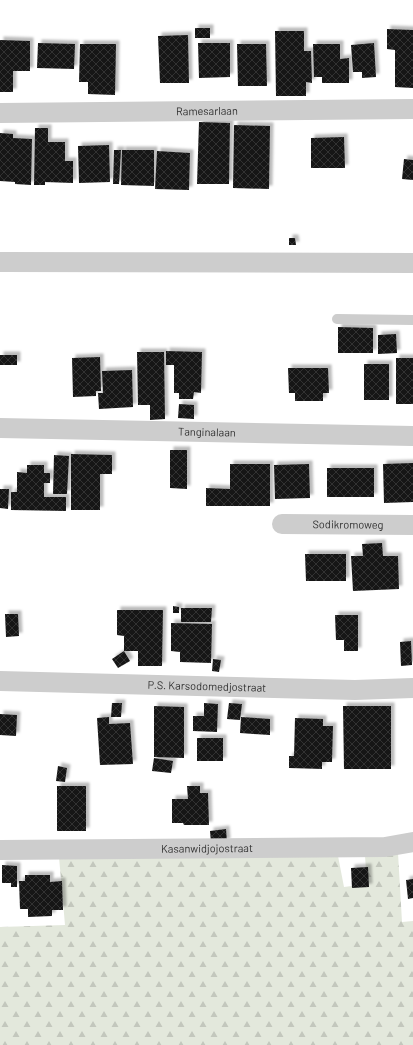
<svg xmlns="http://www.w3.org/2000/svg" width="413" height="1045" viewBox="0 0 413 1045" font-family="Barlow,sans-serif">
<defs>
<pattern id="forest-firs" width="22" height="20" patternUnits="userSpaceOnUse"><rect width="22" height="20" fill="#e3e8dc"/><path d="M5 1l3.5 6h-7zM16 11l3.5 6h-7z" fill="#c3c7bd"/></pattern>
<pattern id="building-cross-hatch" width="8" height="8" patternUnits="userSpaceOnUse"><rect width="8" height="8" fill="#171717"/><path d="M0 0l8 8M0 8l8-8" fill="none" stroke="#303030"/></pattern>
<filter id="shadow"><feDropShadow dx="3.5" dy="-3.5" stdDeviation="1" flood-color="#0004"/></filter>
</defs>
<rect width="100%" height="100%" fill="#fff"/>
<!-- forest -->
<path fill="url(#forest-firs)" d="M398 853 402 922 413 921V1045H0V927L65 925 59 857 338 856 344 887 367 884 365 856Z"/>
<!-- building -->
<path fill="url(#building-cross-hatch)" filter="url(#shadow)" d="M195 28H210V38H195Z
M387 29 413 30V88L395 87V50L387 49Z
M275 31H304V51H311L312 83 306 82V96H276Z
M188 35 189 83H160L158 36Z
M0 40 30 41V71H13V92H0Z
M38 43 75 44 74 69 37 68Z
M198 43H230V77L199 78Z
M374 43 376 77 362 78V72H353L351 45Z
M80 44H116L115 95 88 94V82H79Z
M237 44H266L267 86H238Z
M313 44H340V59L349 58V83H322V77H314Z
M199 122 230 123 229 184H197Z
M234 125 270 126 269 189 233 188Z
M35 128H48V142H65V161H73V183L45 182V185H34Z
M0 133 13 134V138L32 139 31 185 15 184V182L0 181Z
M344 137 345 168H311V138Z
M109 145 110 182 79 183 78 146Z
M114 150H121L119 184H113Z
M122 150H154V186L121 185Z
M157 151 190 153 189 190 155 189Z
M404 159 413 160V180L402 179Z
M289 238H295L296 245H289Z
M338 327 373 328V353H338Z
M396 334 397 353 378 354V335Z
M166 351 202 352 201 393 194 392 193 399H179V393H174V365H166Z
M137 352H164L165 419 150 420V405H138Z
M0 355H17V365H0Z
M100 357 101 391H96V396L73 397 72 358Z
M396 358H413V404H396Z
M364 364H389V400H364Z
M288 368H328L329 393H323V401H295V393H289Z
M132 370 133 407 99 409 98 393H103L102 371Z
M179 404 194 405V419L178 418Z
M170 450H187V489L170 488Z
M71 454 112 455V474H100V510H71Z
M54 455 69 456 67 494H53Z
M413 463V502L384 503 383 464Z
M230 464H270V506H206V488L230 489Z
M309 464 310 498 275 499 274 465Z
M27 465H44V473H50V483H44V497H66V511L11 510V492H17V472L27 473Z
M327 468H374V497H327Z
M0 489H9L8 509 0 508Z
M382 543 383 556H398L399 589 353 591 351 556H363L362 544Z
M305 554H346V581H306Z
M173 606 179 607V613H173Z
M181 608H212L211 622H181Z
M117 610H163L162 666H138V651H124V636L117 635Z
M5 614H18L19 636 6 637Z
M335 615H358V651H344V640H336Z
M171 623 212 624 211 663 180 662V652L171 651Z
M411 641 412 665 401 666 400 642Z
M124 651 130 661 118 668 112 659Z
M213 659 221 660 219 672 212 671Z
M112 703H122L121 717H111Z
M204 703 218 704 217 732 193 731V716H204Z
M229 703 242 704 240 720 227 719Z
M154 706 184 707V758L154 757Z
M343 706H391V769H344Z
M0 714 17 715 16 736 0 735Z
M109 717V724L130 723 133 764 100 765 97 718Z
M241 717 270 719V735L240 733Z
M295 718 323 719V726H333L332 762H322V769L289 768V756H294Z
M197 738H223V761H197Z
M154 758 173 761 171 773 152 771Z
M58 766 67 768 65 782 56 781Z
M57 786H86V831H57Z
M187 786H200V793H208L209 825H184L183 823H172V799H188Z
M226 829 227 842 211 843 210 831Z
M2 865 17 866V887H11V883H2Z
M368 867 369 887 352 888 351 868Z
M25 875H50V882L62 881 63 910H52V916L28 917V909H20L19 881H25Z
M413 879V898L408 899 406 880Z"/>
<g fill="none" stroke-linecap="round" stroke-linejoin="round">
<!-- lane -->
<path stroke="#cdcdcd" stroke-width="10" d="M337 319 413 320"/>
<!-- street -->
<g stroke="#cdcdcd" stroke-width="20">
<path id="s1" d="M0 113 413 109"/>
<path d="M0 262 413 263"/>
<path id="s2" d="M0 428 413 436"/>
<path id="s3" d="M282 524 413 525"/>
<path id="s4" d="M0 681 355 690 413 688"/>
<path id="s5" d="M0 850 385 847 413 842"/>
</g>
</g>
<g text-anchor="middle" stroke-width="4" stroke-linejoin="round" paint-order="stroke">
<!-- street labels -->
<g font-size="11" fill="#303030" stroke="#fff">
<text dy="4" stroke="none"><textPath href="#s1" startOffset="207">Ramesarlaan</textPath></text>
<text dy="4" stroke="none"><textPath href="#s2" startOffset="207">Tanginalaan</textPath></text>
<text dy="4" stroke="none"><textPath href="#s3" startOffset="66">Sodikromoweg</textPath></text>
<text dy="4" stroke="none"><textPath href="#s4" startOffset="207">P.S. Karsodomedjostraat</textPath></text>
<text dy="4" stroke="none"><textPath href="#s5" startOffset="207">Kasanwidjojostraat</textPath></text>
</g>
</g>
</svg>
